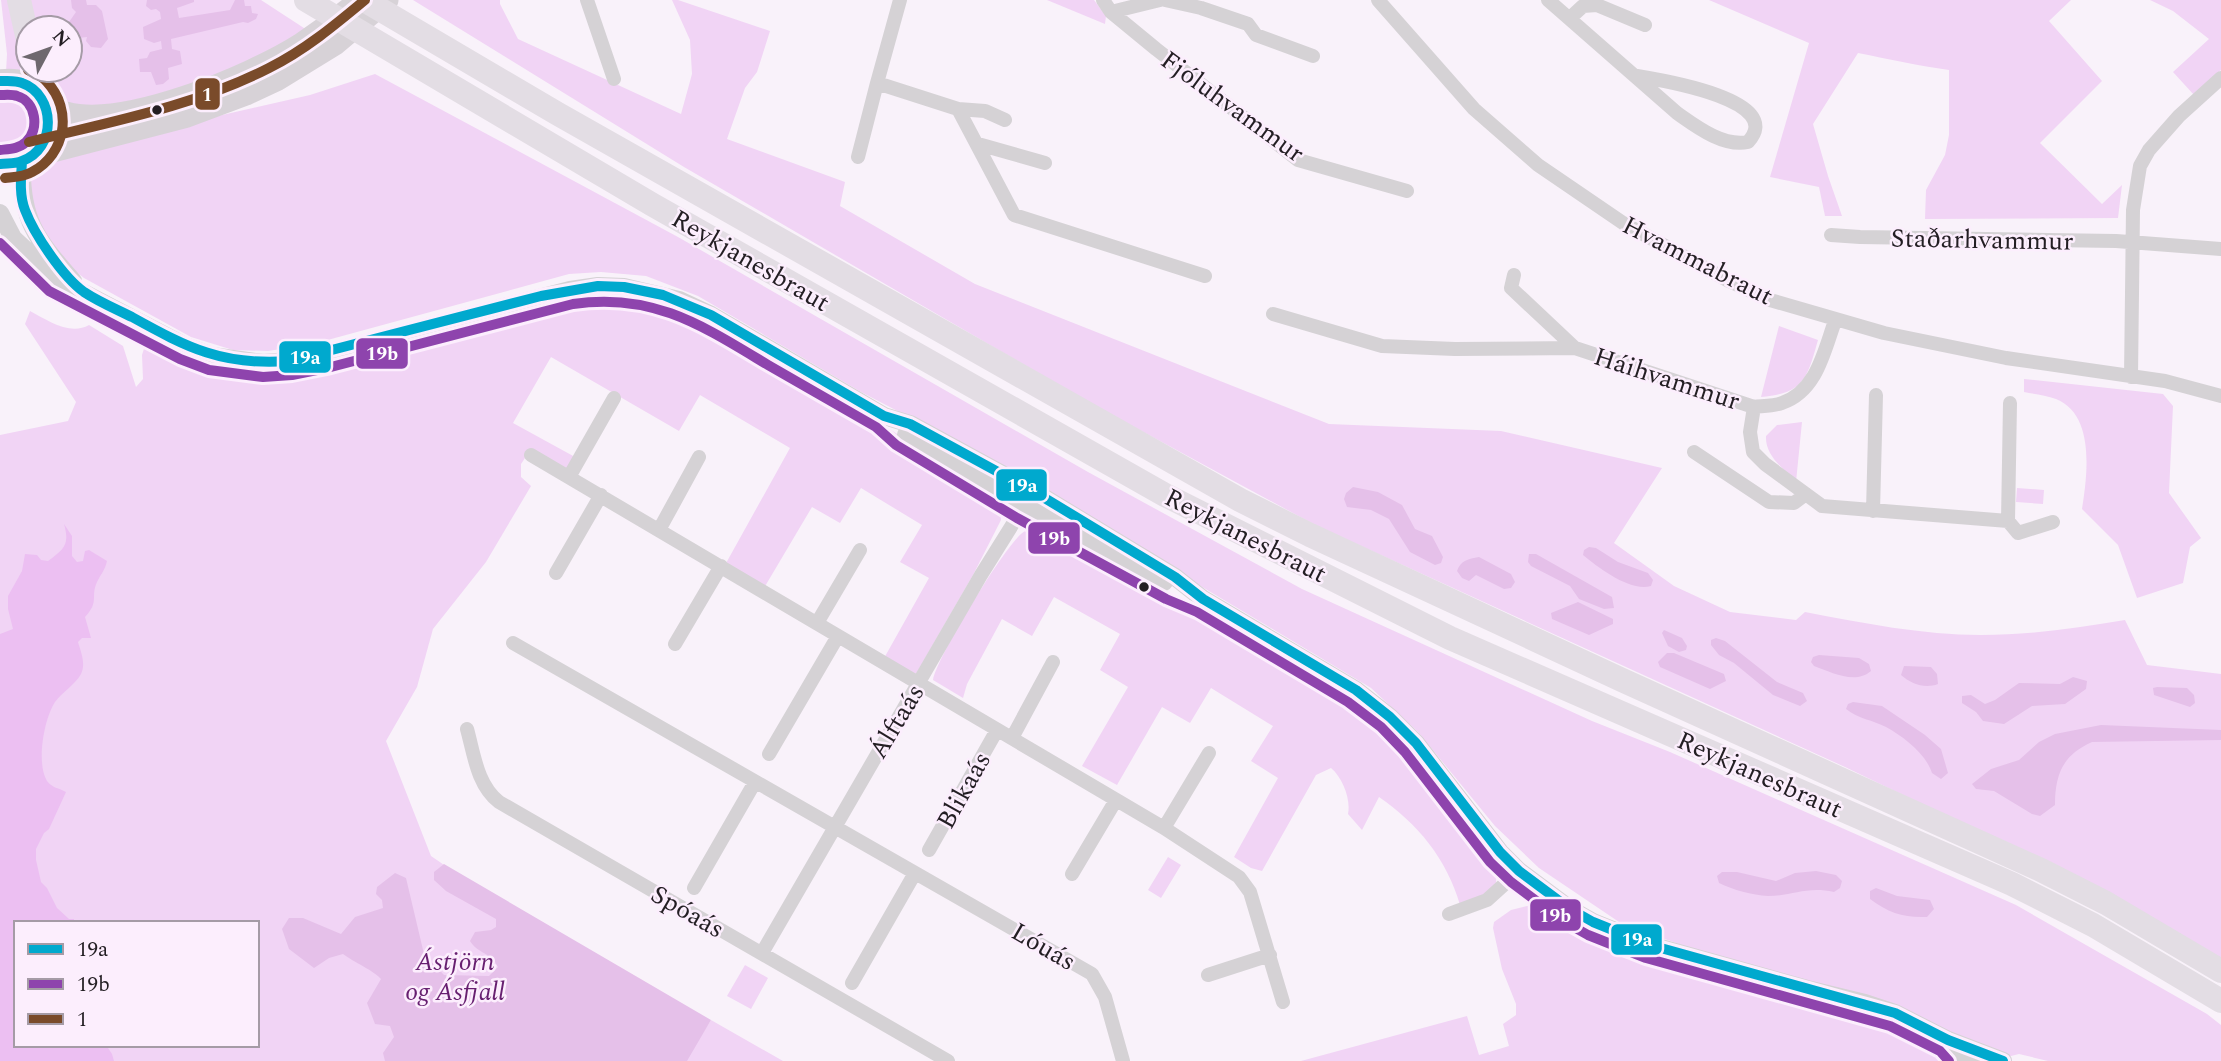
<svg xmlns="http://www.w3.org/2000/svg" width="2221" height="1061" viewBox="0 0 2221 1061" font-family="Spectral,serif">
<rect width="100%" height="100%" fill="#f9f2fa"/>
<!-- green -->
<path fill="#f1d4f5" fill-rule="evenodd" d="M1 0H13L27 74 6 72 7 54Z
M29 0H261L307 30C248 66 162 104 92 106 86 106 77 108 71 106 53 100 49 87 43 70H70V28H34Z
M413 0H500V4L518 39 681 114 692 74 690 40 672 0H678L770 31 757 72 745 88 727 139 845 182 840 206 975 284 1329 424 1501 431 1662 468 1614 543 1674 586 1730 612 1796 620 1805 612C1863 623 1922 635 1981 635 2030 635 2077 628 2125 620L2147 665 2221 674V962L2083 882 1845 767 1315 525 1088 402 684 167Z
M1047 0H1094L1106 16 1105 24Z
M1709 0H2071L2049 21 2102 81 2040 143 2102 204 2122 185 2118 218 1925 219 1926 190 1945 155 1949 135V70C1919 66 1889 59 1858 53L1813 124 1828 176 1842 216H1825L1819 187 1770 177 1809 43Z
M2150 0H2221V70L2194 95 2173 72 2209 39 2173 11Z
M375 74 678 237 1088 472 1302 589 1592 721 1670 752 2016 905 2207 1014 2221 1025V1061H2048L2019 1054 2003 1058 1622 924 1539 868 1495 826 1418 732 1371 688 978 453 861 392 698 296 646 276 601 272 569 274 313 344 268 351 233 350 191 337 84 278 65 263 39 231 26 174 33 163 43 156 310 95Z
M14 89 33 99 42 129 21 153 0 154V91Z
M616 299C648 302 675 309 705 322L891 430 990 493C997 502 1001 509 1001 520L973 575 916 674 883 660 929 578 900 562 922 525 861 488 840 523 812 507 764 588 725 565 790 448 700 395 679 431 551 357 513 423 575 457 567 470 531 449 521 464V477L531 486 486 562 433 629 417 687 386 741 431 856 699 1039 711 1020 783 1061H0V435L68 421 76 402 25 324 30 311C47 320 70 336 89 325L123 346 136 387 143 379 142 355 147 339C182 358 216 377 257 379 299 383 342 366 383 354 439 338 496 322 553 306L583 300ZM16 923H257V1045H16Z
M1779 326 1818 340C1807 379 1804 393 1761 397Z
M2024 379 2163 394 2173 406 2169 493 2201 538 2190 547 2183 583 2137 598 2118 545 2082 509C2087 477 2096 415 2056 399 2046 395 2034 394 2024 392Z
M1802 422 1796 482C1783 468 1765 456 1766 436L1777 425Z
M2017 488 2044 490 2043 504 2016 502Z
M1041 526C1063 530 1086 545 1103 560L1102 571 1157 602 1164 595 1184 599 1336 688 1367 708 1396 733 1443 786 1494 865C1503 896 1484 897 1460 905 1447 859 1417 823 1379 797L1362 830 1348 814C1351 800 1343 778 1331 768L1316 775 1262 871 1251 868 1234 857 1278 778 1251 761 1273 726 1211 688 1190 723 1162 707 1117 785 1082 766 1128 687 1100 670 1120 634 1054 597 1032 636 1002 619 967 684 963 698 933 680C938 655 1002 551 1021 534 1027 529 1033 527 1041 526Z
M1168 857 1181 865 1161 898 1148 890Z
M1527 906C1544 907 1554 918 1569 926 1586 936 1604 943 1623 949 1733 988 1852 1000 1954 1061H1301L1467 1016 1479 1055 1509 1046 1503 1024 1516 1015V1004L1502 969 1493 928 1494 922 1511 910Z
M745 965 768 978 751 1009 727 996Z"/>
<!-- forest -->
<path fill="#e5c0e9" d="M71 0H86L87 5H96L102 11 108 39 101 48 91 47 86 41 87 37 70 39 69 22 76 12 72 8Z
M147 0H194V2L177 8 179 18 230 10 235 0H244L245 6H251L252 13 258 14 256 19 248 23 243 22 171 39 172 49 180 51 182 64 168 68 169 79 163 84 156 85 151 72H140L139 59 147 58 150 52 162 49 161 41 154 43 144 39 143 27 161 19 160 12 156 9 151 10 146 6Z
M1353 487 1378 492 1402 505 1415 529 1432 536 1443 557 1441 563 1435 565 1410 552 1389 519 1371 510 1347 507 1344 499 1346 493Z
M1589 547 1596 548 1618 562 1648 573 1653 580 1651 586C1630 592 1599 568 1583 555L1584 550Z
M1529 554H1536L1612 597 1614 608 1604 609 1579 599 1570 586 1531 566 1528 562Z
M1479 557 1511 574 1515 582 1511 588 1504 589 1476 575 1469 581 1462 578 1457 571C1461 560 1468 559 1479 557Z
M1578 602 1613 619V624L1589 635 1552 619 1551 613Z
M1664 630 1682 638 1687 646 1686 650 1679 652 1668 646 1662 633Z
M1716 638 1725 641 1777 682 1803 693 1807 701 1800 706 1773 695 1734 663 1719 655 1711 645V640Z
M1667 653H1674L1724 674 1726 681 1710 689 1660 667 1658 662Z
M1819 655 1859 658 1869 664 1871 671C1855 685 1831 672 1814 666L1811 662 1813 657Z
M1904 666 1931 667 1937 674 1938 684C1925 689 1911 684 1901 675Z
M2073 677 2087 681 2086 689 2065 704 2032 706 2004 724 1983 721 1976 712 1962 703V696L1971 695 1985 704 1995 700 2019 683 2060 684Z
M2157 687 2187 688 2194 695 2195 703 2190 707 2154 695 2153 688Z
M1853 702 1882 706 1925 735 1941 749 1948 773 1941 779 1932 773C1926 754 1904 737 1886 727 1873 720 1858 719 1846 709L1848 704Z
M2101 725 2221 730V740L2092 742C2063 755 2055 774 2055 805L2040 816 2032 814 1994 791 1976 789 1972 784 1991 769 2019 760 2039 742 2055 734Z
M444 864 711 1020 687 1061H385L383 1053 394 1037 390 1026 375 1024 367 1003 381 979C376 972 352 961 343 954L329 958 314 968 289 949 282 929 289 918H303L341 934 355 917 383 908 382 900 376 894 377 887 395 873 406 878 424 954 444 975 489 976 498 967C491 952 478 954 470 941L475 932 491 930 496 927V919L446 891 434 880V872Z
M1816 871 1836 875 1842 881 1840 888 1834 892C1806 886 1793 896 1768 896 1752 895 1733 890 1719 883L1717 876 1722 872H1737L1776 881 1795 873Z
M1876 888 1897 896 1930 900 1934 909 1927 917C1904 918 1889 913 1870 899V891Z"/>
<!-- water -->
<path fill="#ecbff2" d="M64 524 72 536V556L77 562 83 561 85 551 89 550 107 561C105 570 101 574 97 582 90 597 100 601 85 617L91 638H82L78 642C81 652 86 664 81 674 75 685 62 692 55 702 44 719 36 763 47 781 52 788 59 788 66 792L49 829 44 833 36 849V860L41 882 47 888 57 908 69 919H74V921L16 923V1045H106L112 1054 114 1061H0V634L13 629 8 609V596L22 571 25 554 37 555 41 560 48 561C64 549 70 545 64 524Z"/>
<g fill="none" stroke-linecap="round" stroke-linejoin="round">
<!-- minor -->
<path stroke="#d5d2d5" stroke-width="14" d="M587 0 614 79
M900 0 877 83 958 109 1014 215 1205 276
M1103 0 1111 12 1156 49 1298 160 1407 191
M1165 0 1201 8 1248 24 1256 35 1313 56
M1378 0 1474 109 1538 165 1623 223 1729 281 1770 300 1884 333 2006 358 2165 381 2221 396
M1548 0 1677 113C1697 127 1723 147 1748 142 1787 100 1661 80 1637 76
M1111 12 1160 0
M1570 18 1583 6 1597 5 1645 25
M958 109 985 111 1005 120
M978 144 1045 163
M858 157 877 83
M1831 235 1860 237 2116 241 2221 249
M1514 275 1511 288 1575 348
M1273 314 1382 346 1455 349 1575 348 1754 407C1763 406 1774 406 1782 403 1817 391 1824 351 1835 321
M2131 377 2133 210 2140 166 2149 150 2179 116 2221 78
M1754 407 1750 432 1753 452 1765 464 1822 506 2008 521 2018 533 2053 522
M1694 452 1769 502 1794 503 1806 494
M531 455 1164 828 1239 877 1250 892 1283 1002
M569 477 614 398
M1873 511 1876 395
M2008 521 2010 403
M659 530 699 457
M556 573 601 495
M817 623 860 550
M513 643 1092 974 1105 997 1123 1061
M675 644 721 566
M467 729C474 754 477 785 499 802L948 1061
M1012 738 1053 662
M769 754 838 636
M1164 828 1209 753
M929 850 997 730
M1072 874 1116 800
M694 888 755 782
M1449 914 1487 900 1519 871
M762 953 981 575 1029 498
M1208 975 1270 955
M852 983 915 873"/>
<!-- tertiary -->
<path stroke="#d5d2d5" stroke-width="18" d="M22 162C20 219 36 239 73 281
M0 213 13 238 57 279 185 346 212 356 263 363 289 361 323 354 570 290 598 286 624 287 679 300 711 315 884 416 910 424 1033 491 1175 577 1203 599 1356 690 1390 717 1416 743 1500 852 1519 871 1570 909 1593 922 1650 945 1807 989 1865 1003 1895 1013 1948 1040 2003 1061
M906 435 1024 506 1164 582
M1948 1040 1969 1061"/>
<!-- primary -->
<path stroke="#d7d2d7" stroke-width="23" d="M0 81C62 71 68 169 0 164
M46 104C52 107 59 111 66 113 124 129 249 77 300 45 321 31 341 16 360 0
M33 156 187 116 246 94 278 79 335 44 387 0"/>
<!-- trunk -->
<path stroke="#e3dde4" stroke-width="24" d="M19 0 28 40
M306 0 653 205 1165 495 1450 638 2012 884 2093 925 2221 1001
M364 0 558 114 1240 500 1310 535 1622 680 2041 870 2106 903 2221 971
M34 70 39 94"/>
<defs>
<path id="bus-1" d="M0 81C7 81 16 80 22 83 56 95 57 149 22 161 16 164 7 163 0 164
M22 162C21 177 19 195 25 210 34 234 63 277 84 292 99 302 116 309 132 317 188 348 223 366 289 361L541 296 598 286 624 287 663 295 711 315 884 416 910 424 1033 491 1175 577 1203 599 1356 690 1390 717 1416 743 1500 852 1519 871 1570 909 1593 922 1650 945 1895 1013 1948 1040 2003 1061"/>
<path id="bus-2" d="M0 95C5 95 12 94 17 96 36 101 40 130 26 142 19 149 9 149 0 150
M0 243 49 291 180 359 209 370 263 377 292 375 327 368 573 304C653 292 703 326 768 365 804 386 840 406 876 427L896 445 1017 518 1166 599 1197 612 1348 702 1381 727 1405 752 1490 862 1511 882 1563 921 1588 935 1646 958 1890 1026 1940 1051 1949 1061"/>
<path id="bus-3" d="M29 142C110 122 195 106 269 68 305 50 335 25 365 0
M5 178C14 177 24 177 32 172 66 154 73 110 47 82 42 76 34 73 28 70"/>
</defs>
<!-- bus-1 casing -->
<use href="#bus-1" stroke="#fceefd" stroke-width="16"/>
<!-- bus-2 casing -->
<use href="#bus-2" stroke="#fceefd" stroke-width="16"/>
<!-- bus-3 casing -->
<use href="#bus-3" stroke="#fceefd" stroke-width="16"/>
<!-- bus-1 -->
<use href="#bus-1" stroke="#00a9ce" stroke-width="10"/>
<!-- bus-2 -->
<use href="#bus-2" stroke="#8e44ad" stroke-width="10"/>
<!-- bus-3 -->
<use href="#bus-3" stroke="#7a4b2a" stroke-width="10"/>
</g>
<!-- markers -->
<g fill="#231e23" stroke="#fceefd" stroke-width="2.5">
<circle cx="157" cy="110" r="6"/>
<circle cx="1144" cy="587" r="6"/>
</g>
<g text-anchor="middle" stroke-width="5" stroke-linejoin="round" paint-order="stroke">
<!-- street labels -->
<g font-size="26" fill="#231e23" stroke="#fceefd">
<text transform="translate(1233 106) rotate(36)" y="9">Fjóluhvammur</text>
<text transform="translate(1982 239) rotate(1)" y="9">Staðarhvammur</text>
<text transform="translate(751 260) rotate(30)" y="9">Reykjanesbraut</text>
<text transform="translate(1698 260) rotate(27)" y="9">Hvammabraut</text>
<text transform="translate(1667 378) rotate(18)" y="9">Háihvammur</text>
<text transform="translate(1246 535) rotate(27)" y="9">Reykjanesbraut</text>
<text transform="translate(896 721) rotate(-59)" y="9">Álftaás</text>
<text transform="translate(1760 774) rotate(24)" y="9">Reykjanesbraut</text>
<text transform="translate(963 790) rotate(-61)" y="9">Blikaás</text>
<text transform="translate(688 911) rotate(30)" y="9">Spóaás</text>
<text transform="translate(1044 946) rotate(30)" y="9">Lóuás</text>
</g>
<!-- park labels -->
<g font-size="26" font-style="italic" fill="#671f70" stroke="#fceefd">
<text x="455" y="970">Ástjörn<tspan x="455" dy="30">og Ásfjall</tspan></text>
</g>
</g>
<g stroke="#fceefd" stroke-width="2.5">
<rect x="194" y="77" width="27" height="34" rx="7" fill="#7a4b2a"/>
<rect x="355" y="337" width="54" height="33" rx="7" fill="#8e44ad"/>
<rect x="278" y="340" width="54" height="34" rx="7" fill="#00a9ce"/>
<rect x="995" y="468" width="53" height="34" rx="7" fill="#00a9ce"/>
<rect x="1027" y="521" width="54" height="34" rx="7" fill="#8e44ad"/>
<rect x="1529" y="898" width="53" height="34" rx="7" fill="#8e44ad"/>
<rect x="1610" y="923" width="53" height="33" rx="7" fill="#00a9ce"/>
</g>
<g font-size="19" text-anchor="middle" font-weight="bold" fill="#fff">
<text x="207" y="101">1</text>
<text x="382" y="360">19b</text>
<text x="305" y="364">19a</text>
<text x="1022" y="492">19a</text>
<text x="1054" y="545">19b</text>
<text x="1555" y="922">19b</text>
<text x="1637" y="946">19a</text>
</g>
<!-- legend -->
<rect x="14" y="921" width="245" height="126" fill="#fceefd" stroke="#a59ba6" stroke-width="2"/>
<rect x="28" y="944" width="35" height="10" fill="#00a9ce" stroke="#a59ba6" stroke-width="2"/>
<text x="77" y="956" font-size="21" fill="#231e23">19a</text>
<rect x="28" y="979" width="35" height="10" fill="#8e44ad" stroke="#a59ba6" stroke-width="2"/>
<text x="77" y="991" font-size="21" fill="#231e23">19b</text>
<rect x="28" y="1014" width="35" height="10" fill="#7a4b2a" stroke="#a59ba6" stroke-width="2"/>
<text x="77" y="1026" font-size="21" fill="#231e23">1</text>
<!-- north arrow -->
<g transform="translate(49 49) rotate(49)"><circle r="33" fill="#fceefd" stroke="#a59ba6" stroke-width="2"/>
<path d="M0-5L12 26L0 18L-12 26Z" fill="#6e686e"/>
<text y="-10" font-size="19" font-weight="bold" text-anchor="middle" fill="#231e23">N</text>
</g>
</svg>
